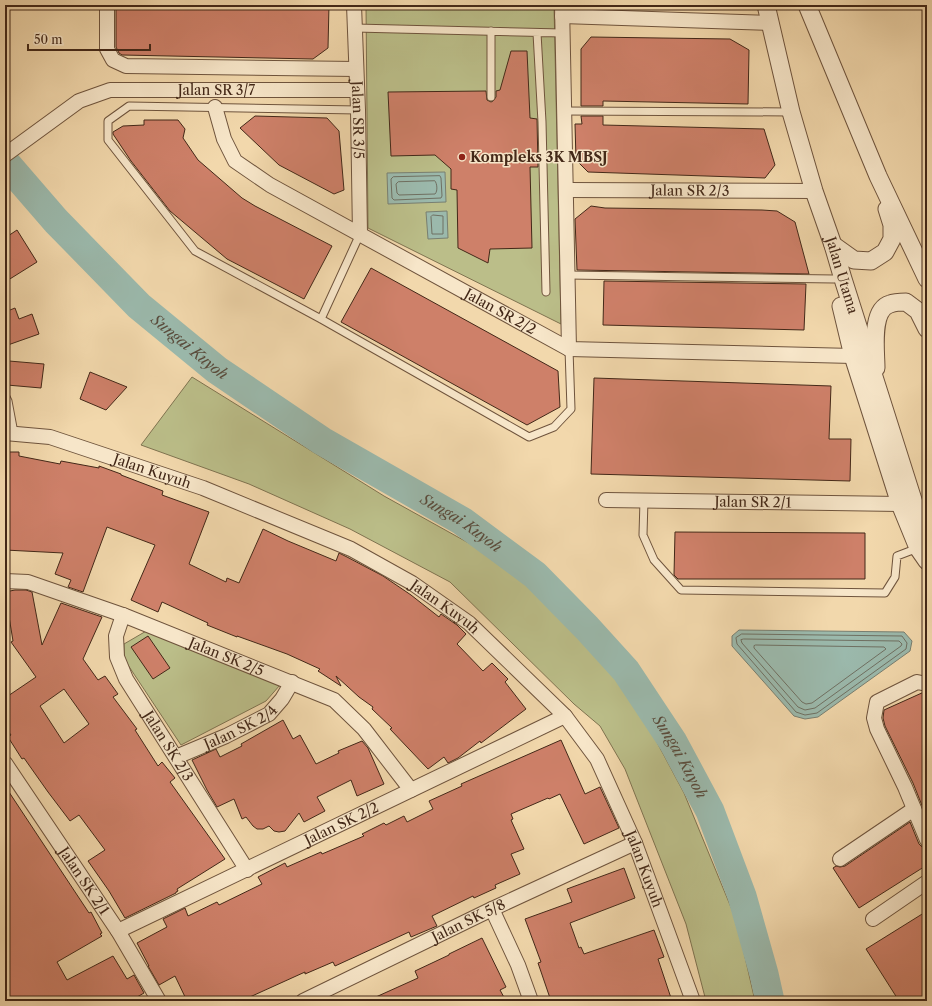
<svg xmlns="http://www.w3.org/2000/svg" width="932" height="1006" viewBox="0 0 932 1006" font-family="'Libre Caslon Text',serif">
<rect width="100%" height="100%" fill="#f2d8ac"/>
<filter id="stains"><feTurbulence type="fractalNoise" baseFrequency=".005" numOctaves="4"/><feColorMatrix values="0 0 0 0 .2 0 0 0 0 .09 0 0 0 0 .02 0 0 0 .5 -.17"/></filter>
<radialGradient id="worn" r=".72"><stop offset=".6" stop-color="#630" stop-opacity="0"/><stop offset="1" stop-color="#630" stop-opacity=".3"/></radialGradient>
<!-- green -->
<path fill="#bbbe89" stroke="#7f7350" d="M366 5H554L561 324 368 228Z
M192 377 384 496 483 551 546 599 608 667 629 690 684 793 737 922 755 1001H706L686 924 625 769 600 726 574 704 450 582 350 529 249 484 141 445Z
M148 630 280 685 266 701 181 745 124 659V644Z"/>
<!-- water -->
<path fill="#9bb9ac" stroke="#787f71" d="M445 172 446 202 388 204 387 173Z
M447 211 448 238 428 239 426 212Z
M739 630 904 632 912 641 910 651 818 717 805 719 794 716 732 646V636Z"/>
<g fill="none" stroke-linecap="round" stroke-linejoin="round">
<!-- shore -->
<path stroke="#6f7062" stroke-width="1" d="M440 176 441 178 442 196 441 198 394 200 392 198 391 179 393 177Z
M435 181C437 183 438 191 435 194L399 195 397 193 396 184 398 182Z
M433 215 443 216V234H432L431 217Z
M742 634 902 636 907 643 906 649 817 713 805 715 796 712 737 644 736 638Z
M744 639 899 641 902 644 901 646 815 708 805 710 798 707 742 643 741 640Z
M756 645 884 647 886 649 812 703 806 704 802 702 754 648V646Z"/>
<!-- river -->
<path stroke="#9bb9ac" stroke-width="29" id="s1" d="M5 162 56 221 139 306 217 370 322 441 462 521 535 575 587 628 626 671 673 742 710 811 742 896 764 974 770 1001"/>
</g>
<!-- building -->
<path fill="#ce8069" stroke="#432818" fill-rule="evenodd" d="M116 5H329L328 48 313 59 122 55 119 53 116 47Z
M591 37 730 39 749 50 748 104 603 101V106H581V49Z
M511 51H527L530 118 537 119 538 167H530L532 248 490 249 488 263 458 248 457 190 451 189V169L435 155 391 156 388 92 486 91 487 100 491 102 493 101 496 97V91L500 90Z
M255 116 327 118 339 131 344 190 334 194 279 165 240 128Z
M581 116H603V125L764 129 775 165 765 178 588 172 576 160 575 124H582Z
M144 120H178L185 129 183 138 198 160 242 198 255 206 332 246 304 299 227 259 170 211 131 161 113 134V132L123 126 144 125Z
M591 206 605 208 762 210 777 211 795 222 809 274 577 270 575 219Z
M17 230 37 262 5 282V238Z
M371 268 558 371 560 407 527 425 341 322Z
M604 281 806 284 804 330 603 325Z
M15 308 19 319 32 314 39 334 5 346V312Z
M9 361 44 364 41 388 7 385Z
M90 372 127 387 106 410 80 399Z
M594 378 831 386 829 439H851L850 481 591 474Z
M5 452H19V456L60 464 61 461 99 468V466L121 474V475L163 491 162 495 209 512 189 564 226 582 227 578 239 583 263 529 288 541 336 561 339 553 347 557 383 576 411 595 439 617 441 614 457 625 466 634 457 644 483 671 492 663 508 679 505 682 526 709 481 743 480 741 458 758 448 763 444 757 428 769 390 729 392 728 372 709 373 707 359 697 336 676 341 686 318 671 320 669 287 654 237 636V637L207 625 208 623 162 602 158 612 131 600 155 545 107 527 83 592 68 587 71 580 55 574 63 553 5 550Z
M675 532 865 533V579H678L674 575Z
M15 590H26L32 592 42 645 61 603 102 617 83 659 98 680 105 676 118 694 113 697 137 729 135 730 158 766 162 762 175 778 170 782 225 859 177 889 178 891 176 892V893L125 918 109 891 88 861 105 850 79 815 70 821 48 792 24 758 22 759 8 737 11 735 5 727V698L36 677 11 642 13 641 5 592ZM64 689 89 724 64 743 40 706Z
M148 636 170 668 153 679 131 647Z
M924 692H927V818L913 783 885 726 883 718 884 710Z
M283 720 293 739 300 735 316 764 339 753 338 751 362 741 368 748 384 784 357 796 351 780 317 797 325 811 304 822 299 813 285 831 279 832 274 831 269 826 263 829H257L253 826 246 817 242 819 234 799 217 807 207 790 192 760 216 749 220 757 242 746 241 744Z
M561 740 585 794 600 787 619 828 584 844 560 794 549 799 548 798 511 814 513 819 511 820 524 849 511 854 520 874 495 885 496 888 474 898 473 896 432 916 437 926 411 937 409 932 335 966 333 962 305 974V972L241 1001H187L175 976 159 985 148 966H149L137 943 167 927 163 919 185 908 188 916 217 902 219 905 262 884 258 877 285 863 287 867 321 852 322 854 364 836 362 834 384 823 386 825 404 816 407 822 433 809 429 801 462 786 461 784Z
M5 786 89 913 91 912 102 933 100 934 102 936 57 962 67 980 113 956 127 979 134 975 144 993 130 1001H5Z
M910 822 919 844 922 847 927 848V865L859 908 833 868 836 866 840 867 845 866Z
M624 868 635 898 570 923 579 948 581 947 584 954 654 930 664 957 658 959 672 1001H551L538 963 541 962 525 919 572 902 567 889Z
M927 911V1001H899L866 949Z
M482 938 506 987 500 990 506 1001H367L418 978 415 971 449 955V954Z"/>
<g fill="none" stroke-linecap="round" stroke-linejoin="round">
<defs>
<path id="service" d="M355 28 562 33
M537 33 542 122 546 292
M491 97V31
M358 110 129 106 108 121V140L195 251 321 319 529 437 554 427 571 409 569 349
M564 111 791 112
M568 275 834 279
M321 319 360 234
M5 395 8 401 14 433
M644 500 643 535 654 560 681 590 885 593 895 577 897 556 918 548"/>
<g id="minor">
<path d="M107 5V49L113 60 126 66 356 69"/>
<path id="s2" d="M354 5 358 110 360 234"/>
<path d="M562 5 569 349"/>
<path d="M562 16 769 23"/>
<path id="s3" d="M215 107 224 139 235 161 270 185 569 349 853 356"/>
<path id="s4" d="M5 155 79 101 110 90H357"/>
<path id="s5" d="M566 190 814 191"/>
<path id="s6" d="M5 433 50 437 203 488 351 549 412 583 469 623 565 716 597 759 635 843 693 1001"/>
<path id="s7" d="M606 500 900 504"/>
<path id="s8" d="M5 581 28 582 123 615 334 700 364 729 411 790"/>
<path id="s9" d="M123 615 116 636 117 657 126 679 247 870"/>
<path d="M927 684 917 682 877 702 874 718 877 729 905 787 927 840"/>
<path id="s10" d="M176 757 226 736 269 714 282 699 292 682"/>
<path id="s11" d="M5 763 118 931 159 1001"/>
<path d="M840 859 914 809"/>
<path d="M492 909 518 965 531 1001"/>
<path d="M873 919 927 882"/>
<path id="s12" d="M118 931 565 716"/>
<path id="s13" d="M303 1001 492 909 635 843"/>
</g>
<g id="tertiary">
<path id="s14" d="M766 5 791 112 814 191 833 245 843 279 927 544"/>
<path d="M807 5 878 176 927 279"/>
<path d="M833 245 854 260 871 261 885 252 892 239V225L887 209"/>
<path d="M841 306 853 356 900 504 918 548 927 561"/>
<path d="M876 368C876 351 870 310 890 304 895 302 901 302 906 302L918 311 927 329"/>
</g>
</defs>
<!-- service casing -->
<use href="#service" stroke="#6f543d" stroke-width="9"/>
<!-- minor casing -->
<use href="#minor" stroke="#6f543d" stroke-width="16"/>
<!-- tertiary casing -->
<use href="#tertiary" stroke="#6f543d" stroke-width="19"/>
<!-- service -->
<use href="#service" stroke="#f7e6c9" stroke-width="7"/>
<!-- minor -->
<use href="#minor" stroke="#f7e6c9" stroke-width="14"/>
<!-- tertiary -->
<use href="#tertiary" stroke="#f7e6c9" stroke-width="17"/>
</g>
<!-- markers -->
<circle fill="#8f2418" stroke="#f7e6c9" stroke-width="1.5" cx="462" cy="157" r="4"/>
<g text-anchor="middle" stroke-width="3" stroke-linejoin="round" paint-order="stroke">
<!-- street labels -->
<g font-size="14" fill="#432818" stroke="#f7e6c9">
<text dy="5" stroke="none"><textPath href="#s4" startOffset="231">Jalan SR 3/7</textPath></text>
<text dy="5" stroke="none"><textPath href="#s2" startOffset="115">Jalan SR 3/5</textPath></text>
<text dy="5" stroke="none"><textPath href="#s5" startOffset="124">Jalan SR 2/3</textPath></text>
<text dy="5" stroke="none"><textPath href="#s14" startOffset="281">Jalan Utama</textPath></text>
<text dy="5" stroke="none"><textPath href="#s3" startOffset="363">Jalan SR 2/2</textPath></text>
<text dy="5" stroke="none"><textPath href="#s6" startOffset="153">Jalan Kuyuh</textPath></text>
<text dy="5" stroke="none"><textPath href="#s7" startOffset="147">Jalan SR 2/1</textPath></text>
<text dy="5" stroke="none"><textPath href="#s6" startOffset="477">Jalan Kuyuh</textPath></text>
<text dy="5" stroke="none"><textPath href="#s8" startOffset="235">Jalan SK 2/5</textPath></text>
<text dy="5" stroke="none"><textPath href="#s10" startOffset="71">Jalan SK 2/4</textPath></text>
<text dy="5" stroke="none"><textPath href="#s9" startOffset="146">Jalan SK 2/3</textPath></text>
<text dy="5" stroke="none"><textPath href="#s12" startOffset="248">Jalan SK 2/2</textPath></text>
<text dy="5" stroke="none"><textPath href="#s6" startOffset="813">Jalan Kuyuh</textPath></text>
<text dy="5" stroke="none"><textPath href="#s11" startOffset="142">Jalan SK 2/1</textPath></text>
<text dy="5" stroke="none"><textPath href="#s13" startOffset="184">Jalan SK 5/8</textPath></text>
</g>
<!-- poi labels -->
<g font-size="14" font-weight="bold" fill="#432818" stroke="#f7e6c9" text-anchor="start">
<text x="470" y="162">Kompleks 3K MBSJ</text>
</g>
<!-- water labels -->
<g font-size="15" font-style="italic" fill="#594c3d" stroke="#f7e6c9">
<text dy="5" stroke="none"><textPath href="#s1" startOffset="262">Sungai Kuyoh</textPath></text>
<text dy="5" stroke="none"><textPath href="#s1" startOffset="586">Sungai Kuyoh</textPath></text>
<text dy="5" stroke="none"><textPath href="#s1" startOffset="910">Sungai Kuyoh</textPath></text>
</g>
</g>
<!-- margin -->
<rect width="932" height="1006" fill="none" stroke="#f2d8ac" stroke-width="20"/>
<rect x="6" y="6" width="920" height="994" fill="none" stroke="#432818" stroke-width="2"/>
<rect x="10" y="10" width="912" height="986" fill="none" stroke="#432818"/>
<!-- scale -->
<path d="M28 44v6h122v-6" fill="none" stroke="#432818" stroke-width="2"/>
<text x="34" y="44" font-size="12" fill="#432818" stroke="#f7e6c9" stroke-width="3" paint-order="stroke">50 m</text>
<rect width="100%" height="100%" filter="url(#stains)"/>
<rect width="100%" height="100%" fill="url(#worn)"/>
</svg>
